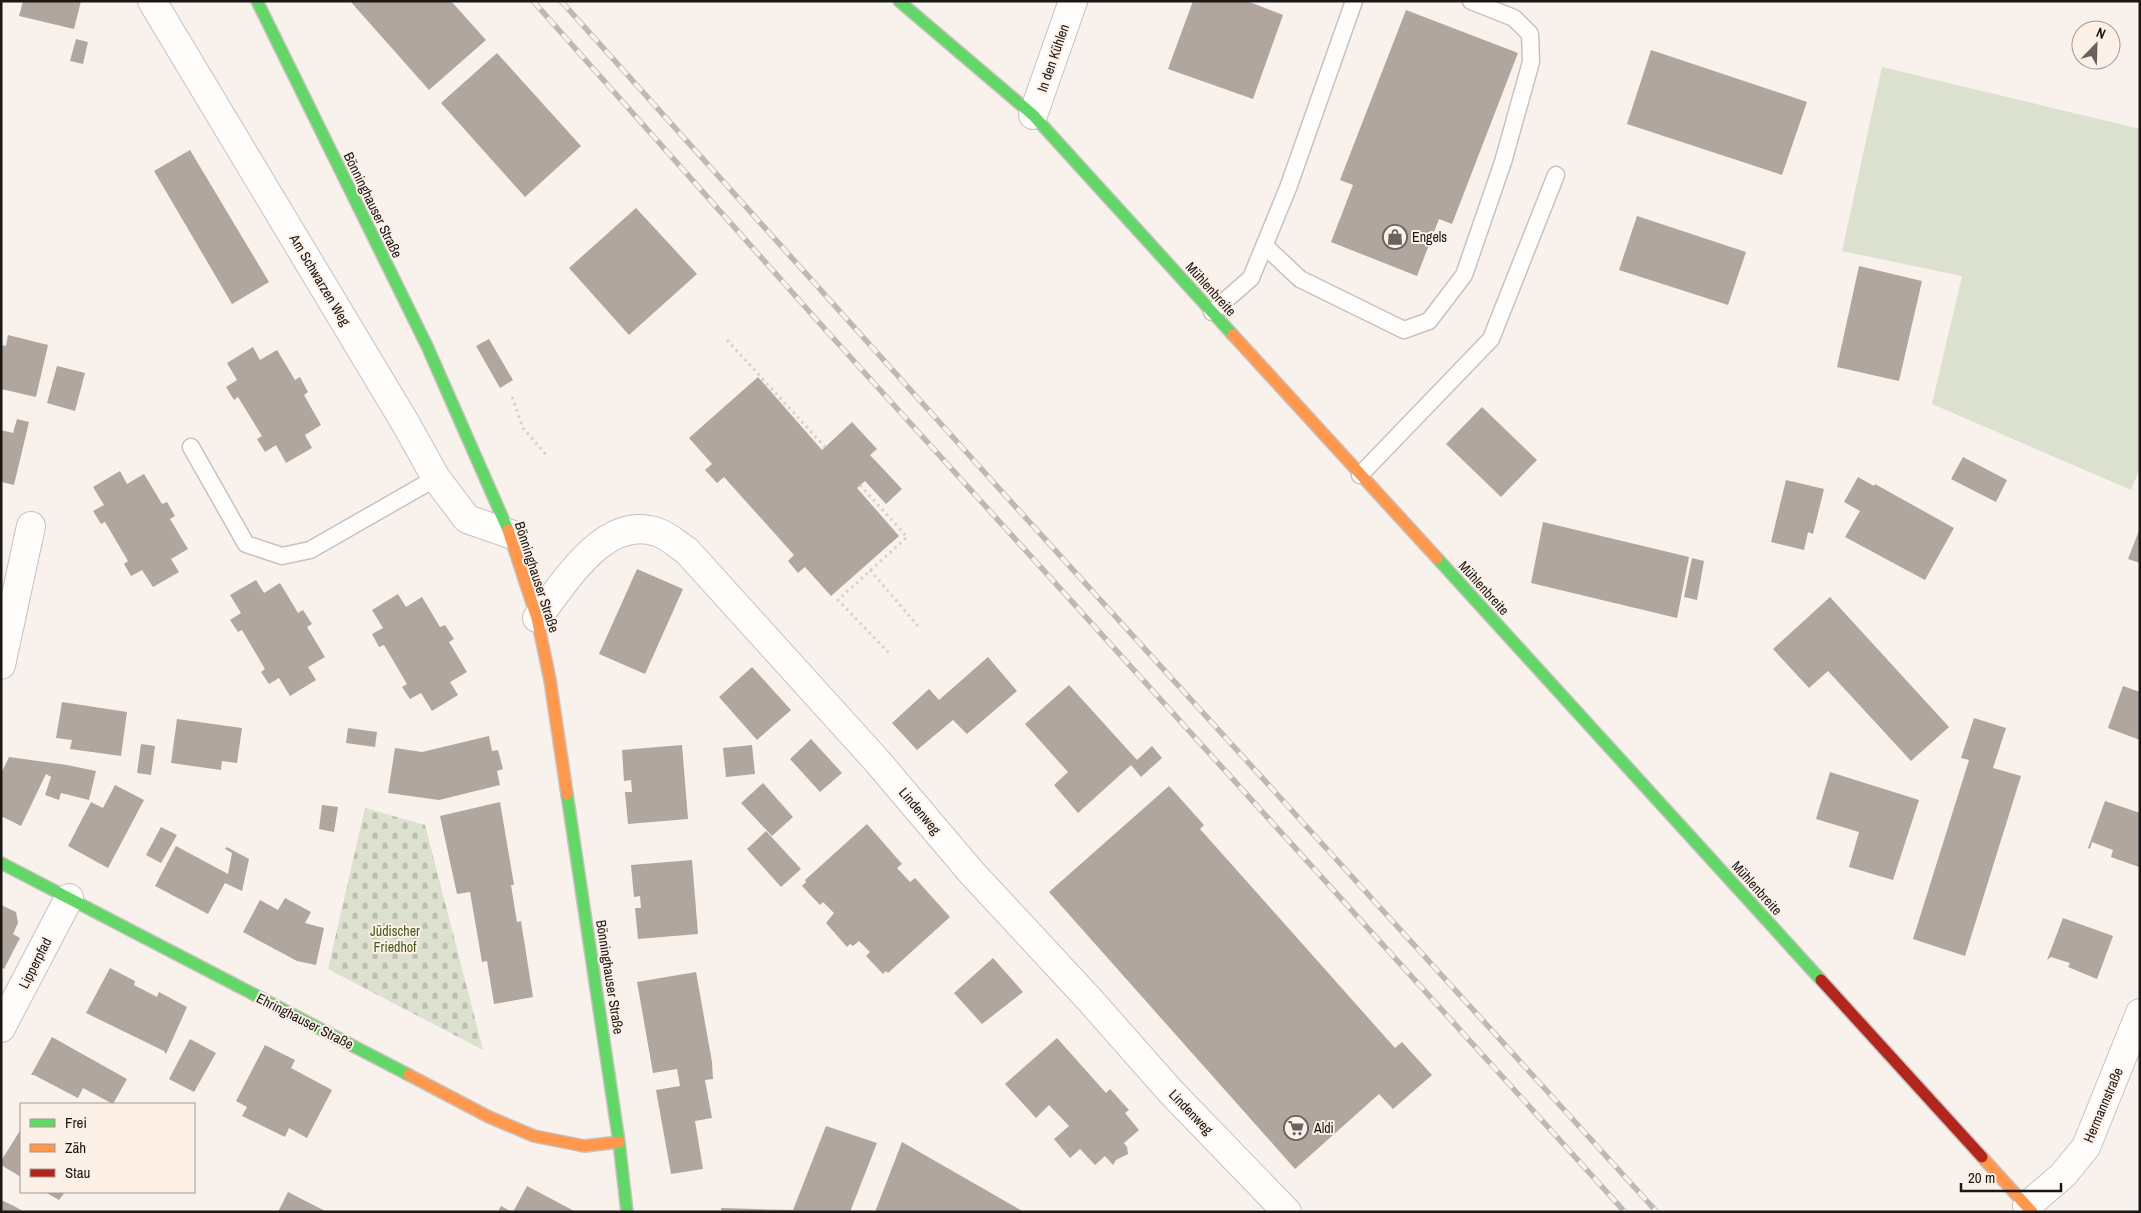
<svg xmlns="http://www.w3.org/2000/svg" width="2141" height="1213" viewBox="0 0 2141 1213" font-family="'Archivo Narrow',sans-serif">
<defs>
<pattern id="cemetery-stones" width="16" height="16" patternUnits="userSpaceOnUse" patternTransform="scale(1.25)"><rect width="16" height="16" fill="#dce0ce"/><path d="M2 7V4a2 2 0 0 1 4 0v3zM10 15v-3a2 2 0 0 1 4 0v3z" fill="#bcbfb0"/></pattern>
</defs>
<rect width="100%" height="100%" fill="#f8f1ec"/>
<!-- grass -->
<path fill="#dce0ce" d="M1882 67 2140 129V468L2131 490 1932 404 1962 276 1842 251Z"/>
<!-- cemetery -->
<path fill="url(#cemetery-stones)" d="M365 808 425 825 483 1050 328 969Z"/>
<!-- building -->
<path fill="#b0a69e" d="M23 1H81L74 29 19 16Z
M350 1H451L486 40 429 90Z
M1193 1H1247L1283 15 1253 99 1168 69Z
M1406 10 1518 53 1452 224 1439 219 1417 276 1331 242 1353 185 1340 180Z
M76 39 88 42 83 64 70 61Z
M1651 50 1807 102 1782 175 1627 124Z
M497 53 581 146 525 197 441 103Z
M190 150 269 282 232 304 154 171Z
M636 208 697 274 629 335 569 268Z
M1637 216 1746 252 1728 305 1619 270Z
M1859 266 1922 281 1899 381 1837 367Z
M8 335 48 345 36 397 1 389V345L6 346Z
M489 339 513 380 500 388 476 346Z
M253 347 260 360 277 350 295 380 300 377 308 392 304 395 321 425 305 435 312 448 286 463 276 445 265 452 257 439 262 436 238 397 234 400 226 387 237 380 227 363Z
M57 366 85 373 75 411 47 403Z
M758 377 822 450 852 422 877 449 870 455 902 489 886 504 865 481 857 488 899 536 831 596 805 567 798 573 788 561 794 555 724 477 717 483 705 470 712 464 689 438Z
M1482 407 1537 460 1501 497 1446 444Z
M17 419 29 422 14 485 1 482V430L13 433Z
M1963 457 2007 480 1996 502 1951 479Z
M120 471 127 484 144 474 162 504 167 502 175 516 170 519 188 549 171 559 179 572 153 587 142 570 131 576 124 564 128 561 105 522 101 524 93 511 104 505 93 487Z
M1858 477 1874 486 1875 484 1954 528 1925 580 1845 537 1860 511 1844 502Z
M1786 480 1824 489 1813 534 1808 532 1804 550 1771 542Z
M1543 522 1689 557 1677 618 1531 583Z
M2140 528V563L2128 559Z
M1692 558 1704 561 1697 600 1684 597Z
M637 569 683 589 645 674 599 654Z
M256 580 264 593 280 583 298 613 303 610 312 624 307 627 325 657 308 667 316 680 290 696 279 678 269 684 261 672 265 669 242 630 238 632 230 620 241 613 230 595Z
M398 594 406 607 422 597 440 627 445 625 454 639 449 642 467 672 450 682 458 695 432 711 421 693 410 699 402 687 407 684 384 645 379 647 372 634 383 628 372 610Z
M1830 597 1949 727 1911 761 1828 671 1809 688 1773 649Z
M988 657 1017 691 967 734 953 720 917 750 892 723 929 689 939 700Z
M752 667 791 710 757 740 719 697Z
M1069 685 1137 760 1152 746 1162 758 1141 777 1131 765 1078 813 1054 785 1068 772 1025 724Z
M2123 686 2140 692V740L2108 728Z
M62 702 127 712 121 756 70 749 72 740 56 738Z
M1974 718 2006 728 1993 768 2021 776 1965 956 1913 939 1969 760 1961 758Z
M177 719 242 728 237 763 222 761 221 770 171 763Z
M348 728 377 732 375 747 346 743Z
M489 736 492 751 498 750 503 769 497 771 500 785 439 800 388 793 395 748 422 752Z
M811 739 842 773 820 792 790 759Z
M141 744 155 746 151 775 137 773Z
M682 745 688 819 628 824 625 792H632L631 780 624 781 622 750Z
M752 745 755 774 726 777 723 748Z
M9 757 67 765 96 771 89 800 61 793 59 800 45 795 51 777 46 774 21 826 1 816V774Z
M1830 772 1919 800 1893 880 1849 867 1859 832 1816 819Z
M763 783 793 817 772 836 741 803Z
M115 785 144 800 108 868 68 846 91 802 103 808Z
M1169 786 1204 825 1200 829 1395 1048 1402 1042 1432 1075 1393 1109 1379 1094 1295 1169 1049 892Z
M2105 801 2140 813 2139 867 2111 857 2113 850 2092 842 2090 849 2088 848Z
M500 802 514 885H511L517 922 521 921 533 997 494 1004 487 961 482 962 470 892 457 894 440 816Z
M322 805 338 807 334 832 319 829Z
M867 824 902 864 897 868 910 882 915 878 950 917 888 973 886 971 883 974 866 956 870 952 859 941 853 946 850 944 847 947 826 923 834 913 823 902 820 905 802 886 806 882 805 880Z
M161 827 177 835 161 863 146 855Z
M766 831 801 869 781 887 747 849Z
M176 846 228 874 232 853 225 849 227 847 249 859 242 891 225 883 208 914 155 886Z
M692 860 698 934 638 939 635 908H641L640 896 634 897 631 865Z
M285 898 311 912 305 923 324 928 316 965 297 961 243 932 260 900 278 910Z
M1 905 16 912 18 923 13 934 20 938 4 969 1 967Z
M2063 918 2113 936 2097 979 2068 967 2070 963 2051 957 2047 960Z
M993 958 1023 992 982 1024 954 993Z
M110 968 135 981 134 985 157 997 159 992 187 1007 166 1054 164 1051 86 1013Z
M696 972 712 1062 713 1079 705 1080 712 1118 695 1121 703 1169 671 1174 656 1090 680 1086 677 1069 653 1073 637 982Z
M52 1037 127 1079 113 1104 83 1088 78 1098 34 1075H31Z
M1057 1038 1106 1093 1110 1089 1129 1110 1125 1113 1139 1130 1124 1143 1127 1147 1128 1154 1116 1160 1113 1165 1105 1156 1095 1165 1080 1149 1070 1158 1054 1139 1069 1126 1049 1105 1036 1118 1005 1084Z
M190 1039 216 1053 194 1092 169 1079Z
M265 1045 295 1060 291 1068 332 1090 307 1138 289 1128 285 1137 242 1116 247 1107 236 1101Z
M826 1126 877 1143 850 1212H721V1208L793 1210Z
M21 1129V1177L1 1165V1161Z
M902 1142 1024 1212H875Z
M527 1186 576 1212H513Z
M45 1192H65L59 1200Z
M288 1192 327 1212H278Z
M1 1200 14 1206 24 1212H1Z
M501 1206 512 1212H498Z"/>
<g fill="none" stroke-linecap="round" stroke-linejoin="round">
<defs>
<path id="lane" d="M1265 246 1300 279 1404 330 1429 321 1464 275 1503 162 1531 62 1530 34 1514 18 1471 1
M1212 312 1251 278 1288 188 1354 1
M191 447 246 544 282 556 310 550 436 478
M1360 475 1491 339 1556 175"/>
<path id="street" d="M152 1 406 424 436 478 467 519 510 534
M1033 115 1073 1
M537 618C565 583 604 514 657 532 667 535 678 545 687 551L877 761 972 873 1089 999 1172 1093 1287 1212
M1 665 31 526
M1 1028 69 898
M2027 1206 2063 1175 2086 1147 2140 1013"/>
<path id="fast" d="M257 1 427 346 508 530
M899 1 1033 115 1233 335
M1437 558 1821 980
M567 794 619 1142 627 1212
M1 863 409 1075"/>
<path id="slow" d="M1233 335 1437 558
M508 530 537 618 550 680 567 794
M409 1075 489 1117 534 1136 584 1146 619 1142
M1982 1157 2032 1212"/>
<path id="jam" d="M1821 980 1982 1157"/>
</defs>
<!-- lane casing -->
<use href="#lane" stroke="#c8c2be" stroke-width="19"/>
<!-- street casing -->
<use href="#street" stroke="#c8c2be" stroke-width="30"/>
<!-- fast casing -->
<use href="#fast" stroke="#c8c2be" stroke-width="14"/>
<!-- slow casing -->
<use href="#slow" stroke="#c8c2be" stroke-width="14"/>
<!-- jam casing -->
<use href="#jam" stroke="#c8c2be" stroke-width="14"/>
<!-- path -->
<path stroke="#d4d1cf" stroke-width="3" stroke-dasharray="2.5 4" stroke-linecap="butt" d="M727 340 825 447
M512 397 523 428 548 457
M860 485 907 537 838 600 889 653
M870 570 918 626"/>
<!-- lane -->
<use href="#lane" stroke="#fefdfc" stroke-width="16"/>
<!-- street -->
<use href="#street" stroke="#fefdfc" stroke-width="28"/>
<!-- fast -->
<use href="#fast" stroke="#63d668" stroke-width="11"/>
<!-- slow -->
<use href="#slow" stroke="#ff974d" stroke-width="11"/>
<!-- jam -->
<use href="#jam" stroke="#b3261e" stroke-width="11"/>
<defs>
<path id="rail" d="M533 1 824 328 1625 1212
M561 1 1004 494 1657 1212"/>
</defs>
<!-- rail casing -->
<use href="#rail" stroke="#bbb9b8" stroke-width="5.5"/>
<!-- rail -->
<use href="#rail" stroke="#fdf0e7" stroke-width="4" stroke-dasharray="11" stroke-linecap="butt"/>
</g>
<!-- icons -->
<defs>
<symbol id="shop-ring" viewBox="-11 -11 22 22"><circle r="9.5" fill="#fdf0e7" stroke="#686360" stroke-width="1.5"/><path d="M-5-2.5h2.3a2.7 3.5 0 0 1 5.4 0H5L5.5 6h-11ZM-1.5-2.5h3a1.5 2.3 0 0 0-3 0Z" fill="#686360"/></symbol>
<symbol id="supermarket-ring" viewBox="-11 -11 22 22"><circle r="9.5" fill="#fdf0e7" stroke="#686360" stroke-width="1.5"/><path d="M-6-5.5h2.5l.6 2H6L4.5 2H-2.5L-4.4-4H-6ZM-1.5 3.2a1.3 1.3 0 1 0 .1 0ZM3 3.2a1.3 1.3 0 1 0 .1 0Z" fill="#686360"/></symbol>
</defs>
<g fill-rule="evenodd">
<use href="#shop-ring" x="1381" y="223" width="28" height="28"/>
<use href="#supermarket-ring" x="1282" y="1114" width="28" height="28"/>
</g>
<g text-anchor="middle" stroke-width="4" stroke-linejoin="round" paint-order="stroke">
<!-- street labels -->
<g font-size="14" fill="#1b1714" stroke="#fdf0e7">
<text transform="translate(1053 58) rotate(-71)" y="5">In den Kühlen</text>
<text transform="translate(373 205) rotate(64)" y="5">Bönninghauser Straße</text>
<text transform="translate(320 280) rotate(59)" y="5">Am Schwarzen Weg</text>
<text transform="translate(1211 289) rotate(48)" y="5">Mühlenbreite</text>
<text transform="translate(537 577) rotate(72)" y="5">Bönninghauser Straße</text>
<text transform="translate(1484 588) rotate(48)" y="5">Mühlenbreite</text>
<text transform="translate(920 811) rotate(50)" y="5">Lindenweg</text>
<text transform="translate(1757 888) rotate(48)" y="5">Mühlenbreite</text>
<text transform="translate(35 963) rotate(-63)" y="5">Lipperpfad</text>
<text transform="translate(610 977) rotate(81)" y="5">Bönninghauser Straße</text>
<text transform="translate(305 1021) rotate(27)" y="5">Ehringhauser Straße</text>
<text transform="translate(2103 1105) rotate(-67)" y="5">Hermannstraße</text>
<text transform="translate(1191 1112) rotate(46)" y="5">Lindenweg</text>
</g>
<!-- poi labels -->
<g font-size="14" fill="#1b1714" stroke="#fdf0e7" text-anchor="start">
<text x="1412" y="242">Engels</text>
<text x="1314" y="1133">Aldi</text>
</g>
<!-- park labels -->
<g font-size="14" fill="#425a1c" stroke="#fdf0e7">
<text x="395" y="936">Jüdischer<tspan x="395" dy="16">Friedhof</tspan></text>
</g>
</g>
<!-- border -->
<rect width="2141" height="1213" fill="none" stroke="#1b1714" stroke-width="5"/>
<!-- legend -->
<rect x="20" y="1103" width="175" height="90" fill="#fdf0e7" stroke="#a39993"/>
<rect x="30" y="1119" width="25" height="8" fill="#63d668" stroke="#a39993"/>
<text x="65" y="1128" font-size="15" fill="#1b1714">Frei</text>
<rect x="30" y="1144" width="25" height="8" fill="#ff974d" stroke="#a39993"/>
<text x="65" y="1153" font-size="15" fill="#1b1714">Zäh</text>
<rect x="30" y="1169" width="25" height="8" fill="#b3261e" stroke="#a39993"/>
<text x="65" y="1178" font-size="15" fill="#1b1714">Stau</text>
<!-- north arrow -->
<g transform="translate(2096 45) rotate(23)"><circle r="24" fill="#fdf0e7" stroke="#a39993"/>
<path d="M0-4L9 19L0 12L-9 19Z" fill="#686360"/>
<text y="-8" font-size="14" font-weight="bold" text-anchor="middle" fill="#1b1714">N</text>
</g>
<!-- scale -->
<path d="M1961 1183v8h100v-8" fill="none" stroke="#1b1714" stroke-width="2.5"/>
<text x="1968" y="1183" font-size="15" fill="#1b1714" stroke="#fdf0e7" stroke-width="4" paint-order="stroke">20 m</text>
</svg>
